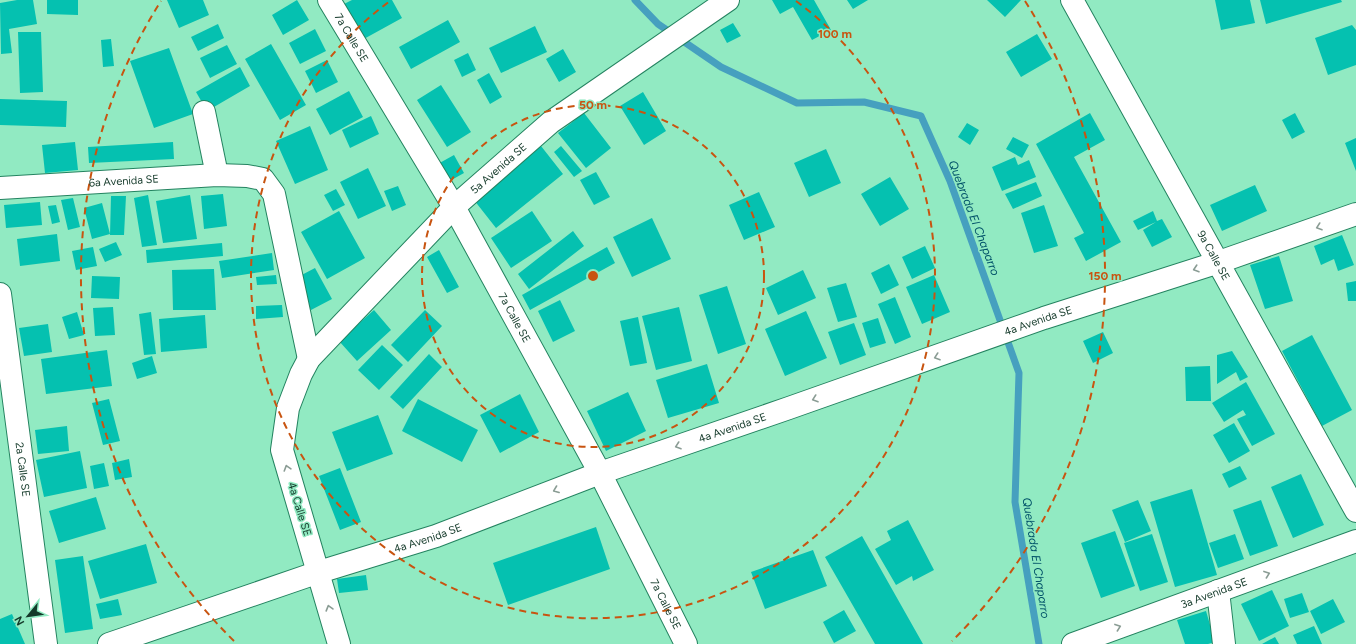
<svg xmlns="http://www.w3.org/2000/svg" width="1356" height="644" viewBox="0 0 1356 644" font-family="Figtree,sans-serif">
<rect width="100%" height="100%" fill="#91eac2"/>
<g fill="none" stroke-linecap="round" stroke-linejoin="round">
<!-- stream -->
<path stroke="#46a0bf" stroke-width="7" d="M635 0 658 24 721 67 797 103 864 102 921 116 950 181 1019 373 1015 502 1039 644"/>
</g>
<!-- building -->
<path fill="#05c1b0" d="M17 0H33L37 24 9 29 12 53 1 54 0 3Z
M47 0H78V15L47 14Z
M167 0H203L209 15 179 28Z
M297 0 309 20 283 35 272 15Z
M352 0H392L402 18 362 40 344 4Z
M772 0H814L831 30 812 40 793 7 780 14Z
M847 0H868L853 9Z
M987 0H1021L1005 17Z
M1215 0H1250L1255 23 1221 30Z
M1260 0H1341L1342 2 1266 24Z
M448 20 460 42 411 69 399 47Z
M733 23 741 36 727 43 720 30Z
M218 24 224 38 198 51 191 37Z
M1352 25 1356 30V65L1328 75 1315 38Z
M535 26 547 52 501 73 489 48Z
M315 29 326 51 300 64 289 43Z
M18 32H41L43 92 20 93Z
M1037 34 1052 59 1021 77 1006 52Z
M111 39 114 66 103 67 101 40Z
M271 44 306 105 280 120 245 59Z
M227 45 237 64 210 78 200 58Z
M169 48 193 114 154 128 130 61Z
M563 49 576 72 559 82 546 59Z
M468 53 476 70 462 77 454 60Z
M327 60 338 82 316 93 305 71Z
M240 67 250 86 207 111 196 92Z
M489 73 502 97 490 104 477 80Z
M441 85 471 132 447 147 417 100Z
M349 91 363 117 330 135 316 109Z
M643 92 666 131 644 145 620 106Z
M0 99 67 101 66 127 0 125Z
M584 113 611 148 586 168 558 133Z
M1090 113 1105 140 1074 157 1121 242 1086 261 1074 238 1084 233 1036 144Z
M1295 113 1305 132 1292 139 1282 120Z
M371 116 379 134 350 148 342 130Z
M967 123 979 130 970 145 958 137Z
M310 126 328 170 295 184 276 141Z
M1013 137 1029 145 1022 158 1006 149Z
M1356 138V171L1345 143Z
M75 142 78 170 45 173 42 145Z
M173 142 174 159 89 163 88 147Z
M541 146 563 174 496 228 474 200Z
M561 146 582 171 574 177 554 152Z
M826 149 841 183 809 197 794 163Z
M454 155 464 173 446 183 436 165Z
M1015 157 1018 165 1029 160 1036 177 1002 191 992 167Z
M368 168 386 206 358 219 340 182Z
M596 172 610 197 594 205 580 180Z
M890 177 909 209 880 226 861 194Z
M1036 182 1042 196 1013 209 1005 194Z
M1255 185 1267 211 1222 231 1210 205Z
M398 186 406 205 392 211 384 191Z
M336 189 345 205 333 211 324 195Z
M759 192 775 227 744 240 729 205Z
M223 194 227 226 204 229 201 196Z
M148 195 157 245 142 247 134 198Z
M190 195 197 239 163 243 156 201Z
M111 196H126L124 235H110Z
M73 198 80 227 68 230 61 200Z
M40 202 42 225 6 228 4 205Z
M102 203 110 234 92 239 84 208Z
M56 205 60 222 52 224 48 206Z
M1044 205 1058 246 1034 253 1021 213Z
M339 211 365 258 327 279 301 232Z
M532 211 552 241 511 268 491 238Z
M1153 211 1157 221 1162 219 1172 237 1152 247 1143 230 1156 222 1138 230 1133 221Z
M652 218 671 259 632 277 613 237Z
M573 231 584 246 529 289 518 274Z
M57 234 60 261 20 266 17 239Z
M1342 235 1354 265 1338 271 1334 259 1321 265 1314 246Z
M116 242 122 255 105 262 99 249Z
M222 243 223 256 147 263 146 250Z
M925 246 935 268 912 279 902 257Z
M93 247 97 266 76 270 72 251Z
M607 247 615 263 530 310 522 295Z
M439 250 459 287 447 293 427 257Z
M272 253 274 270 222 278 219 261Z
M1279 256 1293 301 1265 309 1250 265Z
M889 264 899 285 881 294 871 273Z
M315 268 332 299 311 310 294 279Z
M214 269 216 310H173L172 270Z
M803 270 816 298 778 315 766 288Z
M276 275 277 284 257 285 256 277Z
M934 275 950 312 922 324 906 287Z
M92 276 120 277 119 299 91 298Z
M1356 281V301H1348L1346 283Z
M846 283 857 317 838 322 827 288Z
M727 286 746 344 718 354 699 295Z
M895 297 911 337 895 344 878 304Z
M560 300 575 331 553 342 538 311Z
M282 305 283 317 256 319V306Z
M113 307 115 335 95 336 93 308Z
M679 307 692 361 656 370 642 316Z
M374 310 391 330 357 361 339 341Z
M425 310 442 326 408 362 391 345Z
M806 311 827 358 785 376 765 329Z
M77 312 84 335 69 339 62 317Z
M151 312 156 354 144 355 139 314Z
M205 315 207 348 161 352 159 319Z
M638 317 647 363 630 366 620 321Z
M878 318 886 343 870 348 862 323Z
M854 323 866 355 840 365 828 332Z
M48 324 52 352 24 356 19 328Z
M1103 332 1113 353 1093 363 1083 341Z
M1312 335 1352 410 1322 426 1282 351Z
M382 345 403 365 379 390 358 370Z
M107 350 112 386 46 394 41 359Z
M1232 351 1248 377 1240 381 1236 372 1217 384V355Z
M429 354 442 367 403 409 390 397Z
M152 356 157 373 137 379 132 363Z
M707 364 719 403 668 418 656 380Z
M1210 366 1211 401H1186L1185 367Z
M1246 382 1275 434 1252 446 1237 419 1246 415 1243 410 1224 422 1212 403Z
M628 392 646 431 606 451 587 411Z
M520 394 539 432 500 453 480 415Z
M109 399 120 441 103 445 92 403Z
M418 399 478 430 462 462 402 431Z
M378 415 393 454 347 471 332 432Z
M1234 423 1250 451 1229 463 1213 435Z
M67 426 69 451 38 454 35 430Z
M80 451 87 488 44 497 36 460Z
M129 459 132 477 115 480 112 463Z
M104 463 109 486 94 489 90 466Z
M1240 466 1247 479 1229 488 1222 474Z
M340 468 361 522 340 530 319 476Z
M1301 474 1324 525 1293 538 1271 487Z
M1192 489 1217 575 1175 587 1150 502Z
M96 497 106 529 59 543 49 511Z
M1138 500 1151 531 1125 542 1112 510Z
M1261 500 1278 546 1250 556 1233 510Z
M908 520 934 570 913 581 912 576 896 585 875 549 891 540 887 531Z
M596 527 610 569 508 605 493 563Z
M1115 531 1135 586 1101 598 1081 543Z
M1152 534 1168 582 1140 591 1124 543Z
M1235 534 1244 559 1218 568 1209 543Z
M862 536 923 644H875L825 557Z
M146 544 157 583 100 599 88 561Z
M813 550 827 586 765 609 751 572Z
M83 556 93 629 65 633 55 560Z
M366 575 368 590 339 593 337 579Z
M1272 590 1289 626 1259 641 1241 604Z
M1302 593 1309 612 1290 618 1284 599Z
M118 599 122 615 100 619 96 604Z
M1333 599 1345 622 1321 634 1310 611Z
M844 610 856 631 834 643 823 622Z
M1206 611 1215 642 1208 644H1185L1177 620Z
M12 614 25 644H0V619Z
M1314 626 1322 644H1297L1293 635Z
M1275 637 1279 644H1262Z"/>
<g fill="none" stroke-linecap="round" stroke-linejoin="round">
<defs>
<g id="minor">
<path id="s1" d="M329 0 454 207 600 473 686 644"/>
<path id="s2" d="M1072 0 1356 511"/>
<path d="M204 112 217 175"/>
<path id="s3" d="M0 188 217 175 247 176 263 179 274 194 309 359"/>
<path id="s4" d="M0 294 46 644"/>
<path d="M1218 591 1224 644"/>
<path id="s5" d="M109 644 319 572 436 536 600 473 789 408 1044 318 1219 262 1356 214"/>
<path id="s6" d="M339 644 282 450 288 408 301 374 309 359 454 207 551 122 728 0"/>
<path id="s7" d="M1073 644 1356 541"/>
</g>
</defs>
<!-- minor casing -->
<use href="#minor" stroke="#248360" stroke-width="24"/>
<!-- minor -->
<use href="#minor" stroke="#fff" stroke-width="22"/>
</g>
<!-- one-way arrows -->
<defs><path id="oneway-chevron" d="M-2-3.5L2.5 0L-2 3.5" fill="none" stroke-width="1.6" stroke-linecap="round" stroke-linejoin="round"/></defs>
<g stroke="#8a9c94">
<use href="#oneway-chevron" transform="translate(1319 227) rotate(161)"/>
<use href="#oneway-chevron" transform="translate(1196 269) rotate(162)"/>
<use href="#oneway-chevron" transform="translate(937 357) rotate(161)"/>
<use href="#oneway-chevron" transform="translate(815 399) rotate(161)"/>
<use href="#oneway-chevron" transform="translate(678 446) rotate(161)"/>
<use href="#oneway-chevron" transform="translate(287 468) rotate(-107)"/>
<use href="#oneway-chevron" transform="translate(556 490) rotate(159)"/>
<use href="#oneway-chevron" transform="translate(1267 574) rotate(-20)"/>
<use href="#oneway-chevron" transform="translate(329 608) rotate(-106)"/>
<use href="#oneway-chevron" transform="translate(1118 627) rotate(-20)"/>
</g>
<!-- distance rings -->
<g fill="none" stroke="#c85410" stroke-width="2" stroke-dasharray="7 5">
<circle cx="593" cy="276" r="171"/>
<path d="M796 1A342 342 0 1 1 390 1"/>
<path d="M234 641A512 512 0 0 1 161 1M1025 1A512 512 0 0 1 952 641"/>
</g>
<g text-anchor="middle" stroke-width="3" stroke-linejoin="round" paint-order="stroke">
<!-- street labels -->
<g font-size="11" fill="#143a2a" stroke="#91eac2">
<text dy="4" stroke="none"><textPath href="#s1" startOffset="44">7a Calle SE</textPath></text>
<text dy="4" stroke="none"><textPath href="#s6" startOffset="567">5a Avenida SE</textPath></text>
<text dy="4" stroke="none"><textPath href="#s3" startOffset="124">6a Avenida SE</textPath></text>
<text dy="4" stroke="none"><textPath href="#s2" startOffset="292">9a Calle SE</textPath></text>
<text dy="4" stroke="none"><textPath href="#s1" startOffset="368">7a Calle SE</textPath></text>
<text dy="4" stroke="none"><textPath href="#s5" startOffset="984">4a Avenida SE</textPath></text>
<text dy="4" stroke="none"><textPath href="#s5" startOffset="660">4a Avenida SE</textPath></text>
<text dy="4" stroke="none"><textPath href="#s4" startOffset="177">2a Calle SE</textPath></text>
<text transform="translate(300 509) rotate(73)" y="4">4a Calle SE</text>
<text dy="4" stroke="none"><textPath href="#s5" startOffset="336">4a Avenida SE</textPath></text>
<text dy="4" stroke="none"><textPath href="#s7" startOffset="150">3a Avenida SE</textPath></text>
<text dy="4" stroke="none"><textPath href="#s1" startOffset="692">7a Calle SE</textPath></text>
</g>
<!-- water labels -->
<g font-size="12" font-style="italic" fill="#025369" stroke="#91eac2">
<text transform="translate(974 218) rotate(69)" y="4">Quebrada El Chaparro</text>
<text transform="translate(1036 558) rotate(81)" y="4">Quebrada El Chaparro</text>
</g>
</g>
<circle cx="593" cy="276" r="6" fill="#c85410" stroke="#91eac2" stroke-width="2"/>
<g font-size="12" text-anchor="middle" font-weight="bold" fill="#c85410" stroke="#91eac2" stroke-width="3" stroke-linejoin="round" paint-order="stroke">
<text x="835" y="38">100 m</text>
<text x="593" y="109">50 m</text>
<text x="1105" y="280">150 m</text>
</g>
<!-- north arrow -->
<g transform="translate(28 616) rotate(241)" stroke="#91eac2" stroke-width="3" paint-order="stroke">
<path d="M0-3L7 15L0 10L-7 15Z" fill="#143a2a"/>
<text y="-6" font-size="11" font-weight="bold" text-anchor="middle" fill="#143a2a">N</text>
</g>
</svg>
